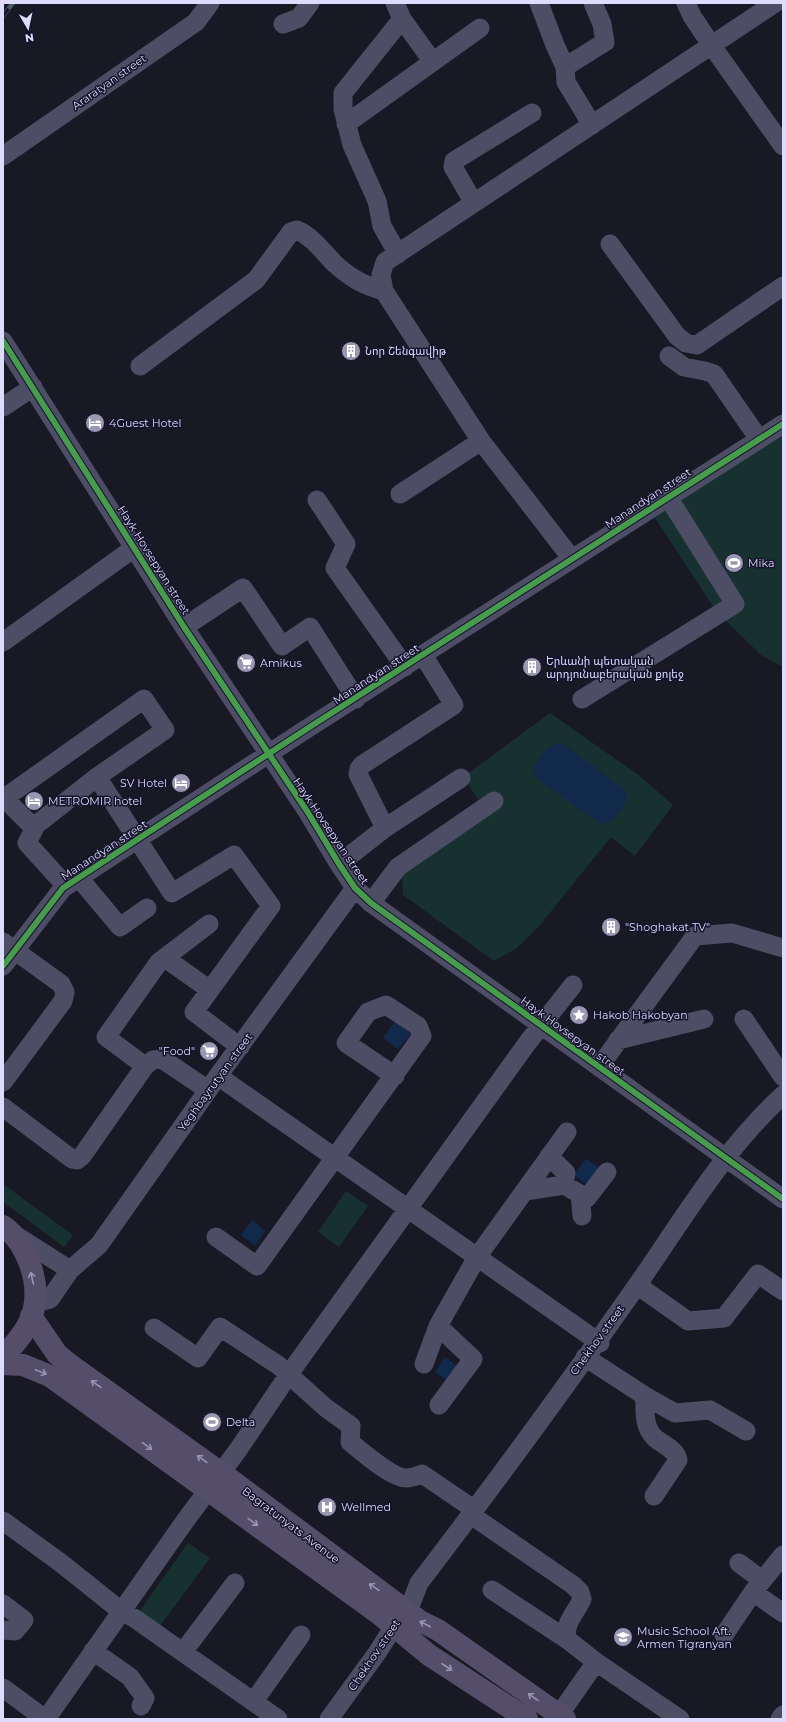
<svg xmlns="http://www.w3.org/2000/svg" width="786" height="1722" viewBox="0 0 786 1722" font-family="Montserrat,'Noto Sans Armenian',sans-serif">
<rect width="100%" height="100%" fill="#191825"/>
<!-- green -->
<path fill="#163130" d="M783 435V667L761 655 716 611 653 515Z
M550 713 640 776 673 805 635 856 611 837 540 925 516 949 494 961 403 895 401 861 480 802 463 777Z
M3 1184 73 1235 64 1247 3 1202Z
M346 1191 368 1206 339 1247 318 1232Z
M188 1543 210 1558 160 1626 139 1612Z"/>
<!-- water -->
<path fill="#112a4c" d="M557 743H562L626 791C630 801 618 812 612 821L601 824 533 776C531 765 547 746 557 743Z
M395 1021 411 1034 398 1049 383 1038Z
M586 1159 600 1168 588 1185 574 1175Z
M252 1220 265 1231 255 1246 241 1235Z
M445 1357 458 1367 448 1381 435 1372Z"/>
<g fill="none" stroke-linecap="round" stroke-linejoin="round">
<!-- minor -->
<path stroke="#4d4d65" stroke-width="19" d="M395 3 402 19 343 93V109L352 145 377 201 382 226 398 254
M539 3 555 45 565 67 566 82 592 125
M686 3 692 16 712 46 783 146
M402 19 433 62
M283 24 299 18 310 3
M565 67 605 42 602 24 593 3
M346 124 480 28
M3 156 196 22 210 3
M474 203 453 167 454 161 532 113
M610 244 677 336 686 343 697 345 783 286
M3 341 184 627 307 811 339 864 355 888 371 903 783 1199
M669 356 684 367 705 371 714 374 759 439
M140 366 256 280 291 232 297 230C313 237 323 252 335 264 352 279 363 285 384 291
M3 407 33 387
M400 494 481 441
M317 500 346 544 335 568 405 667
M572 559 481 441 384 291 381 275 385 262 775 3
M184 627 243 588 282 646 310 627 356 699
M3 642 134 548
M582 699 735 604 668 497
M4 798 34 828
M3 799 144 699 165 730 97 777 172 893 234 855 271 906 194 1012 240 1047
M385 828 358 774 359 769 362 765 454 705 423 655
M339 864 385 828 461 778
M79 878 120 927 147 908
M66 886 27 843 36 825 97 777
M371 903 398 867 494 801
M3 942 61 984 65 992 63 1001 3 1082
M165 958 210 990
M3 966 63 888 305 730 783 424
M744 1019 783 1077
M618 1040 704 1019
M145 1066 106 1037 159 962 209 924
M599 1067 695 936 732 933 783 948
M218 1076 600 1343
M3 1107 72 1159 77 1160 82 1156 145 1066 153 1060 162 1059 208 1090
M549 1156 566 1173 564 1185
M525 1191 564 1185 587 1198 607 1172
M580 1194 582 1216
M12 1233 70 1270
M216 1237 257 1266 422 1036 418 1026 386 1005 368 1012 346 1043 395 1076
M637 1285 688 1321 724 1318 758 1274 783 1291
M35 1303 50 1299 70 1270 99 1245 218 1076 355 888
M438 1326 473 1359 439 1405
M154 1328 198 1358 220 1327 278 1365 326 1408 351 1426 350 1442C361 1451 392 1478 406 1478 411 1478 417 1476 422 1474L475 1510
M585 1357 645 1396 675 1413 710 1410 746 1431
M424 1364 438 1326 477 1257 567 1132
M645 1396C645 1410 643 1427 655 1438 663 1445 676 1449 678 1460L654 1496
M471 1515 573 1585 580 1592 582 1599C576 1613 562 1625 568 1640
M3 1521 61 1563 121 1611 134 1618 278 1719
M739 1563 762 1580
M492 1590 568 1640 596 1662 680 1719
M753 1592 783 1613
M3 1604 24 1620 15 1631 3 1630
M724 1635 753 1592 783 1555
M93 1651 130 1677 145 1698 141 1706
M183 1652 235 1583
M3 1688 45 1719
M254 1701 301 1635
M559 1715 596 1662
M46 1719 185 1521 238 1450 289 1374 528 1042 573 985
M329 1719 377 1653 394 1626 412 1601 419 1583C494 1485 567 1385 638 1284 683 1219 725 1148 783 1095
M780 1719 783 1715"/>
<!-- major -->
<path stroke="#554e6a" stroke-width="22" d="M3 1226C26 1242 40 1280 34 1308 31 1326 15 1344 3 1357
M31 1316 57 1354 69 1364 235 1483 420 1621 438 1630 565 1719
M3 1364 23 1365 50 1376 378 1613 429 1655 527 1719"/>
<defs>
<path id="rail" d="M3 16 13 3"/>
</defs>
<!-- rail casing -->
<use href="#rail" stroke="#475d6c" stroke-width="4.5"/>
<!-- rail -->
<use href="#rail" stroke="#15122b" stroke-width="3" stroke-dasharray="9" stroke-linecap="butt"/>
<defs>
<path id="cycleway" d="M3 341 184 627 307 811 339 864 355 888 371 903 783 1199
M3 966 63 888 305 730 783 424"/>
</defs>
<!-- cycleway casing -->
<use href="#cycleway" stroke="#15122b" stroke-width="8"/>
<!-- cycleway -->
<use href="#cycleway" stroke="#469c4c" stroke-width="6"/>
</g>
<!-- one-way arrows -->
<defs><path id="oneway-shaft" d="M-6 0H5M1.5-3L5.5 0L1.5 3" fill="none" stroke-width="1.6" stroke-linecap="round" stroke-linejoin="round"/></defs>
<g stroke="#9a95b4">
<use href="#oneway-shaft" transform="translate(32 1278) rotate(-103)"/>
<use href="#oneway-shaft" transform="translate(41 1372) rotate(22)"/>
<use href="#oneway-shaft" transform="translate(96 1384) rotate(-145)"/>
<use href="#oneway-shaft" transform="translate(147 1446) rotate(36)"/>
<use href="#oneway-shaft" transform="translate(202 1459) rotate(-145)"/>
<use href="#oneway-shaft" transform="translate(253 1522) rotate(36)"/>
<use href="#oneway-shaft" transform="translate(374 1587) rotate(-146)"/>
<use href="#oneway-shaft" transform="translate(425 1624) rotate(-152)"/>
<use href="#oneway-shaft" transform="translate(447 1667) rotate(33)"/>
<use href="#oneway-shaft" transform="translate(533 1697) rotate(-145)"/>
</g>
<!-- icons -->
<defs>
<symbol id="building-disc" viewBox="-11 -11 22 22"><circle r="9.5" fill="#9997b2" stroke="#15122b"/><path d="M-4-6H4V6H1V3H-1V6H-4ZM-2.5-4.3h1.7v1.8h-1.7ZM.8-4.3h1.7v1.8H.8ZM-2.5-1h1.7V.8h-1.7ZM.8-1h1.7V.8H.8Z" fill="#fff"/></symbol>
<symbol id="hotel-disc" viewBox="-11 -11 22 22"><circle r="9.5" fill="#9997b2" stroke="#15122b"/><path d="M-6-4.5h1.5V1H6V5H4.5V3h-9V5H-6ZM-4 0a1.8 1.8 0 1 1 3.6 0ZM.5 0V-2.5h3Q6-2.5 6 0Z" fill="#fff"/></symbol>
<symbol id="stadium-disc" viewBox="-11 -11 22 22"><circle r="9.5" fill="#9997b2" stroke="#15122b"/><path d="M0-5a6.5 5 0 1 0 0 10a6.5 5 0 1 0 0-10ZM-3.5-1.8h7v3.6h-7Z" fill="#fff"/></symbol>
<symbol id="supermarket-disc" viewBox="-11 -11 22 22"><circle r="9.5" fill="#9997b2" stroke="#15122b"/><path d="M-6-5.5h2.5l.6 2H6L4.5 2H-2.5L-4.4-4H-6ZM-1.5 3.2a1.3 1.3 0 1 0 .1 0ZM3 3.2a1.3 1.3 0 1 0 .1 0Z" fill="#fff"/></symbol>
<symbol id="sight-disc" viewBox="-11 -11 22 22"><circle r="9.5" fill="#9997b2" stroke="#15122b"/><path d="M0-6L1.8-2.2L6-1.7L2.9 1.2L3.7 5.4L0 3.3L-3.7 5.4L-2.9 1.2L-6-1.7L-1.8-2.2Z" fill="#fff"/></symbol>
<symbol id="hospital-disc" viewBox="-11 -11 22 22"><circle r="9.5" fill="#9997b2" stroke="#15122b"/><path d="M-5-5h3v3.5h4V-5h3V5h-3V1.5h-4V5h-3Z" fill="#fff"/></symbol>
<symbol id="school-disc" viewBox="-11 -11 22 22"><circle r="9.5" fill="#9997b2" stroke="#15122b"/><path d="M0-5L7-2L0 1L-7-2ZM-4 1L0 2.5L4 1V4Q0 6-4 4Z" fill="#fff"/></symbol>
</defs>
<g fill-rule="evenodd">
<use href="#building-disc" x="340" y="340" width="22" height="22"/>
<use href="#hotel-disc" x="84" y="412" width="22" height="22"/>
<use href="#stadium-disc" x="723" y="552" width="22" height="22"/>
<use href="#supermarket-disc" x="235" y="652" width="22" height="22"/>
<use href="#building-disc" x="521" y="656" width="22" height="22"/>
<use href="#hotel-disc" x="170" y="772" width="22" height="22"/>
<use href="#hotel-disc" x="23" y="790" width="22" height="22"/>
<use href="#building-disc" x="600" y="916" width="22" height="22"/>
<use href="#sight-disc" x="568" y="1004" width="22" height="22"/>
<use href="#supermarket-disc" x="198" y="1040" width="22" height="22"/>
<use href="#stadium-disc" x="201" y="1411" width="22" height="22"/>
<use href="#hospital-disc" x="316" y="1496" width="22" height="22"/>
<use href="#school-disc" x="612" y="1626" width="22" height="22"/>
</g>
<g text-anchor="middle" stroke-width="3" stroke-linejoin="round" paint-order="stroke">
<!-- street labels -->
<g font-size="11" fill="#dedcfe" stroke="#15122b">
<text transform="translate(109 82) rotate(-35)" y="4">Araratyan street</text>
<text transform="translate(648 498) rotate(-33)" y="4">Manandyan street</text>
<text transform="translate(154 560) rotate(58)" y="4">Hayk Hovsepyan street</text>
<text transform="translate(376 674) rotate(-33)" y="4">Manandyan street</text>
<text transform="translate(331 831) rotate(56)" y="4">Hayk Hovsepyan street</text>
<text transform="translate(104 850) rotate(-33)" y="4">Manandyan street</text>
<text transform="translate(573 1036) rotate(36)" y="4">Hayk Hovsepyan street</text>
<text transform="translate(215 1082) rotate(-54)" y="4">Yeghbayrutyan street</text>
<text transform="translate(597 1340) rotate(-54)" y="4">Chekhov street</text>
<text transform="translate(291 1525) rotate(37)" y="4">Bagratunyats Avenue</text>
<text transform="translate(374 1655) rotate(-56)" y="4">Chekhov street</text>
</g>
<!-- poi labels -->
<g font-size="11" fill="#dedcfe" stroke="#15122b" text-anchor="start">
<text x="365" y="355">Նոր Շենգավիթ</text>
<text x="109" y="427">4Guest Hotel</text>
<text x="748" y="567">Mika</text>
<text x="546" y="665">Երևանի պետական<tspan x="546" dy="13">արդյունաբերական քոլեջ</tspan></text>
<text x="260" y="667">Amikus</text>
<text x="167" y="787" text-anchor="end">SV Hotel</text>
<text x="48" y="805">METROMIR hotel</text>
<text x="625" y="931">"Shoghakat TV"</text>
<text x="593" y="1019">Hakob Hakobyan</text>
<text x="195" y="1055" text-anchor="end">"Food"</text>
<text x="226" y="1426">Delta</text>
<text x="341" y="1511">Wellmed</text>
<text x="637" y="1635">Music School Aft.<tspan x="637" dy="13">Armen Tigranyan</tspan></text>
</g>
</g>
<!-- border -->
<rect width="786" height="1722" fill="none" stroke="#dedcfe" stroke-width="8"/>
<!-- north arrow -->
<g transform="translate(28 28) rotate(171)" stroke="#15122b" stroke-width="3" paint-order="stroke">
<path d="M0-3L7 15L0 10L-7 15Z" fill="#dedcfe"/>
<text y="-6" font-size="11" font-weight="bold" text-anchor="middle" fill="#dedcfe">N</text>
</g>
</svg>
